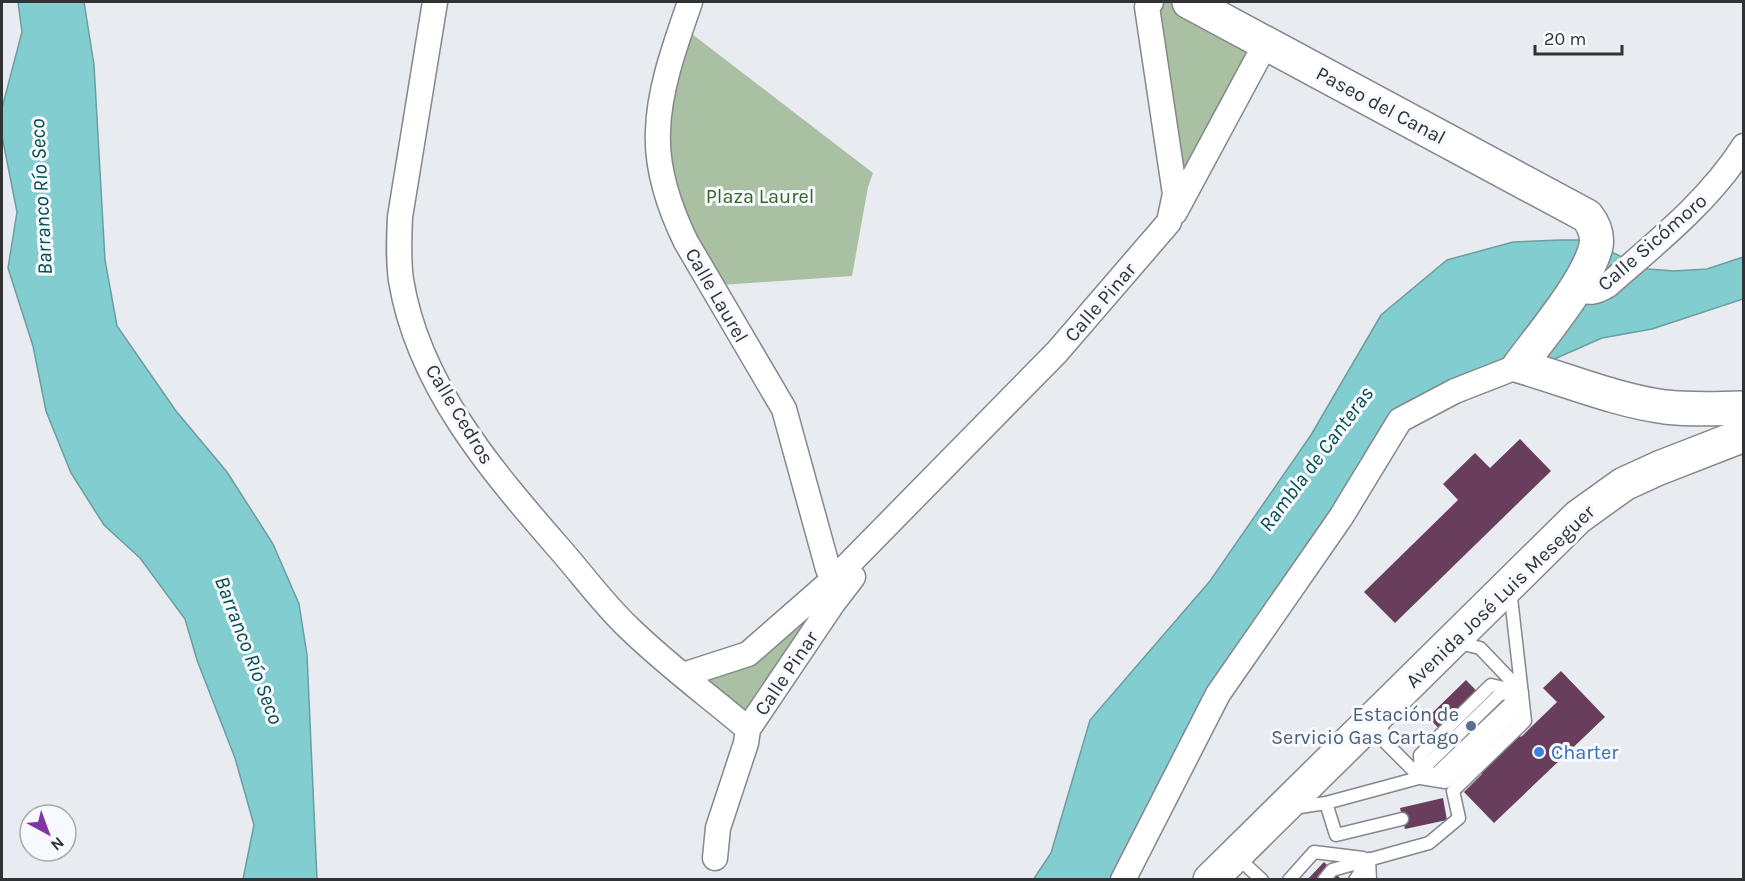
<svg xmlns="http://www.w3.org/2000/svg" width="1745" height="881" viewBox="0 0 1745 881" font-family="Karla,sans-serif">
<rect width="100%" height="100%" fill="#e8ebf0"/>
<!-- green -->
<path fill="#aac0a2" d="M1151 2H1189L1266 43 1169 222Z
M692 34 873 173 868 187 852 276 722 285 675 219 665 86Z
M836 577 833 603 748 729 683 675 749 654Z"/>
<!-- water -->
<path fill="#82cdd0" stroke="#6a9ea1" stroke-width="1.5" d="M18 2H84L94 65 105 260 117 326 176 411 227 472 273 544 299 604 307 655 317 879H243L254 825 235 758 197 660 185 619 140 558 104 525 71 473 46 411 33 346 8 268 17 212 2 136V108L22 32Z
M1560 240H1586L1648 269 1674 271 1707 269 1743 257V299L1652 329 1602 338 1459 401 1406 428 1227 697 1133 879 1033 880 1051 853 1090 720 1210 581 1311 435 1381 315 1447 260 1513 242Z"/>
<!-- building -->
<path fill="#693d5c" d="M1520 439 1551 471 1395 623 1364 592 1458 500 1443 484 1475 453 1490 468Z
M1561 671 1605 717 1494 823 1464 792 1482 774 1428 717 1466 680 1521 737 1557 702 1543 688Z
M1443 798 1447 820 1405 829 1400 808Z
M1324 862 1342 880H1307Z"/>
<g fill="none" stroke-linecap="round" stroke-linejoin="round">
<defs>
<path id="lane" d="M1455 642 1480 648 1522 692
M1379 718 1386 743 1421 778 1445 782 1517 712 1520 699
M1422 777 1428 764 1500 694 1514 692
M1421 778 1420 755 1491 685 1522 692
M1326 803 1336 835 1402 819
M1293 808 1326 803 1437 773 1522 692
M1236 856 1262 880
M1369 859 1370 880
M1289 880 1314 852 1363 858
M1324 880 1332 870 1429 843 1459 818 1453 791 1525 721 1510 589
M1355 880 1369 859"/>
<path id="street" d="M435 2 400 217C399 238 398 259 401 280 418 385 491 470 558 547 582 574 604 605 630 629 667 665 709 696 748 729
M690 2C676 43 659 88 658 131 656 169 670 209 686 242L784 409 828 569 836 577
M1175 212 1266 43
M1575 288C1589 294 1595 293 1608 285 1657 242 1708 202 1744 146
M683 675 748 654 836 577 1057 352 1169 222 1175 194 1147 7 1151 2
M715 858 718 828 746 743 748 729 833 603 853 577
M1123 880 1218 694 1341 517 1400 420 1455 391 1519 366"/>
<path id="secondary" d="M1189 2 1587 216C1594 225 1598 235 1596 246 1588 281 1541 336 1519 366 1567 380 1615 400 1665 407 1691 410 1718 409 1744 408"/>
<path id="primary" d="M1210 880 1578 517 1624 484 1659 468 1744 435"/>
</defs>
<!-- lane casing -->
<use href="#lane" stroke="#84878b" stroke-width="15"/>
<!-- street casing -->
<use href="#street" stroke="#84878b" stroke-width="27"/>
<!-- secondary casing -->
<use href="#secondary" stroke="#84878b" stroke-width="36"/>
<!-- primary casing -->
<use href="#primary" stroke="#84878b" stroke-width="36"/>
<!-- lane -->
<use href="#lane" stroke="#fff" stroke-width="12"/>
<!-- street -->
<use href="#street" stroke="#fff" stroke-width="24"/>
<!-- secondary -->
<use href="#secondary" stroke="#fff" stroke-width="33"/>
<!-- primary -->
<use href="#primary" stroke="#fff" stroke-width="33"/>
</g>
<!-- markers -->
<circle fill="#5c6f8a" stroke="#f6f9fe" stroke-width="2" cx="1471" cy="726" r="6"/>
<circle fill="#3f7fe0" stroke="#f6f9fe" stroke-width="2" cx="1539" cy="752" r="6"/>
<g text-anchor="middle" stroke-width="6" stroke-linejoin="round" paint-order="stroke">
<!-- street labels -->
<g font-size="20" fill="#313234" stroke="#f6f9fe">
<text transform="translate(1381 105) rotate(28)" y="7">Paseo del Canal</text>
<text transform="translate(1652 242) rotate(-41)" y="7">Calle Sicómoro</text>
<text transform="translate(717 295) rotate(60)" y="7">Calle Laurel</text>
<text transform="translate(1100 302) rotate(-49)" y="7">Calle Pinar</text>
<text transform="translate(460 414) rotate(59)" y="7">Calle Cedros</text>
<text transform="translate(1500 596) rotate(-44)" y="7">Avenida José Luis Meseguer</text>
<text transform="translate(786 673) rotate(-56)" y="7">Calle Pinar</text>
</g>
<!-- park labels -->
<g font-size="20" fill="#376222" stroke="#f6f9fe">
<text x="760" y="203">Plaza Laurel</text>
</g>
<!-- service labels -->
<g font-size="20" fill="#4e5e75" stroke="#f6f9fe" text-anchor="end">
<text x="1459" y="721">Estación de<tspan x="1459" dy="23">Servicio Gas Cartago</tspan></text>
</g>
<!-- shop labels -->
<g font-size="20" fill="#366cbe" stroke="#f6f9fe" text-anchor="start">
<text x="1551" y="759">Charter</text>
</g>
<!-- water labels -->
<g font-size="21" font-style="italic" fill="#034c4e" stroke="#f6f9fe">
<text transform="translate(41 197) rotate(-93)" y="7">Barranco Río Seco</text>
<text transform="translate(1316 459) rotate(-53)" y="7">Rambla de Canteras</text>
<text transform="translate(249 650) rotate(69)" y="7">Barranco Río Seco</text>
</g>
</g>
<!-- border -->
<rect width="1745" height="881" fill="none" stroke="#313234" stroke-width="6"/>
<!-- north arrow -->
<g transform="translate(48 833) rotate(139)"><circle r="28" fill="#f6f9fe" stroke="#a7a9ad" stroke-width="1.5"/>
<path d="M0-4.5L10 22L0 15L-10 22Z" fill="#8234a5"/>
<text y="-9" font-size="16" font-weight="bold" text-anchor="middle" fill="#313234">N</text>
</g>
<!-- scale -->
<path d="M1535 45v9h87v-9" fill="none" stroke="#313234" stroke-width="3"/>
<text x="1544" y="45" font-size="18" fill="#313234" stroke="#f6f9fe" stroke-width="4.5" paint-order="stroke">20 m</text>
</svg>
